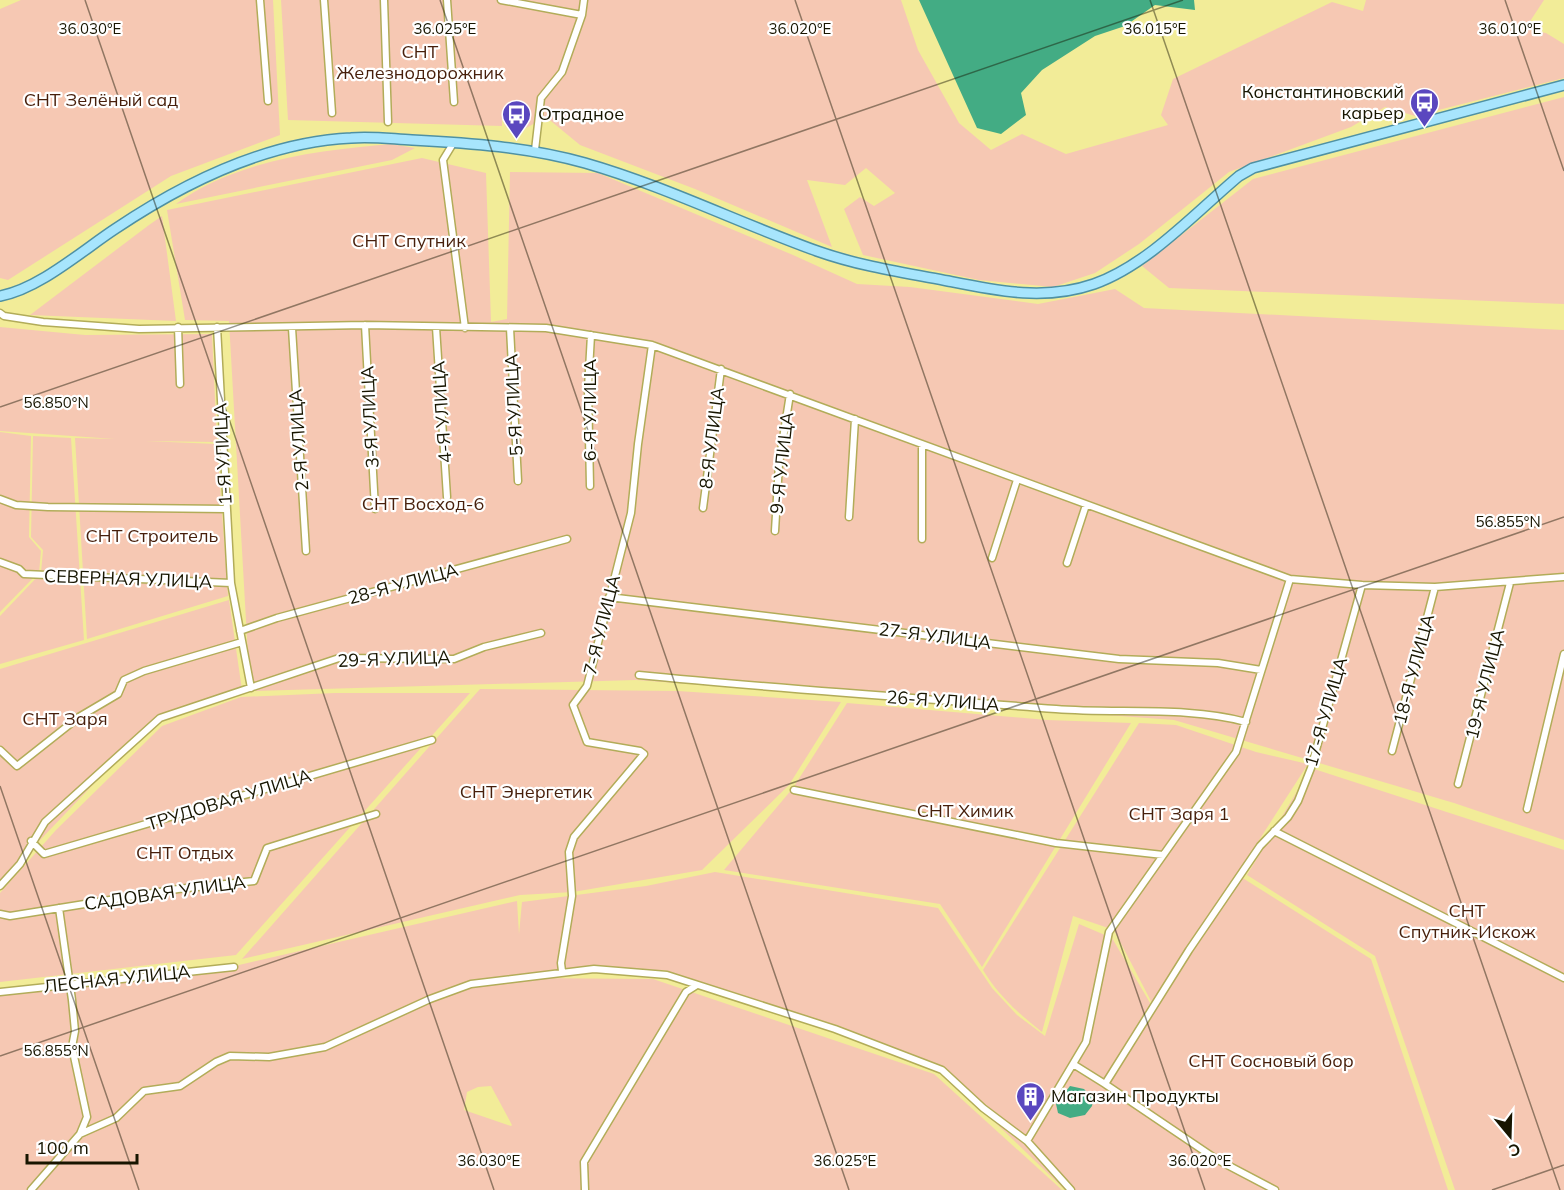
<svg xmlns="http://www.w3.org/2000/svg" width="1564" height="1190" viewBox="0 0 1564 1190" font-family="Mulish,sans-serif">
<rect width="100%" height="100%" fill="#f2ec98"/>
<!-- green -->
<path fill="#f6c8b3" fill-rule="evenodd" d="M21 0H273L280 135 171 176 8 280 0 278V9Z
M281 0H901L918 50 959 123 991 150 1022 134 1066 154 1168 125 1161 115 1173 79 1332 2 1363 11 1366 0H1544L1525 29 1546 33 1564 44V78L1415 116 1385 107 1351 127 1229 172 1139 244 1095 273 1053 287 979 280 863 255 844 209 860 197 874 206 895 193 866 168 845 185 807 180 832 247 695 189 580 145 546 117 526 128 506 127 502 119V126L288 120Z
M1564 97V304L1169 288 1142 266 1253 179Z
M391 144 415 148 392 160 176 204C235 160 321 150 391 144Z
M422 158 486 173 491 322 507 319 510 172 598 173 793 255 857 284 910 287 1038 304 1115 289 1144 308 1564 330V840L1454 803 1174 720 636 680 250 691 229 321 185 320 167 210Z
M162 216 176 321 30 315 149 225Z
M0 327 85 335 212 334 217 442 145 441 217 444 228 596 87 639 75 438 115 439 0 431Z
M0 432 31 436 29 537 41 551 39 573 0 563Z
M33 436 71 438 84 640 0 664V616L41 573 43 550 31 537Z
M0 566 36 575 0 612Z
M229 600 242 690 150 725 0 882V669Z
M480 689 678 691 841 702 789 785 702 870 573 892 520 895 242 959Z
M335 693H470L236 955 0 982V893L56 830 162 726 241 697Z
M847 703 1047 720 1131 723 982 967 940 904 724 870 793 788Z
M1139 723 1176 725 1256 752 1308 764 1153 1005 1114 930 1073 916 1042 1032C1019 1014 998 995 983 970Z
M1311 768 1564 850V1190H1455L1375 956 1247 875Z
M715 872 938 908 992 988 1017 1015 1045 1036 1079 924 1112 938 1153 1008 1241 877 1371 959 1448 1190H1065L943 1072 664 970 521 975V978L653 979 934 1074 1062 1190H0V991L43 983 239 965 517 901 519 934 522 902 646 886ZM491 1086 512 1125 511 1126 464 1110 467 1092 478 1087Z"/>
<!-- water -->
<path fill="#43ac84" d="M919 0H1194L1195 10 1155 5 1125 26 1095 36 1042 70 1021 93 1026 115 1001 134 977 128Z
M1070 1086 1084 1089 1093 1099 1092 1106 1085 1115 1070 1118 1058 1113 1056 1104Z"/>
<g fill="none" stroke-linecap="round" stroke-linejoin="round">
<defs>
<path id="minor" d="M260 0 268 101
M324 0 332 113
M384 0 388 122
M447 0 454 102
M501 0 582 15
M454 142 443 160 465 328
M535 150 541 98 562 72 582 15 584 0
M0 313 4 316 43 322 139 329 365 325 546 328 652 345 1290 579 1362 585 1435 587 1564 577
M365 325 375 509
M178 327 180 384
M217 327 231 583 251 688
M436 327 447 497
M292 328 306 551
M510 328 518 481
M922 444V539
M590 486 588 388 591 335
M0 499 16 505 48 507 226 509
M703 508 721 369
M849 517 855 419
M775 531 779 464 790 394
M992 558 1017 480
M0 562 19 569 24 574 231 583
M1067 563 1086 505
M609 597 1119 659 1218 663 1261 670
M240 631 277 618 567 539
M639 675C778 689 917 698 1056 709 1116 714 1188 706 1246 722
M0 750 17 766 79 717 118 694 124 680 144 671 242 642
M1392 751 1435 587
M1458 784 1510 583
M794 790 1056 843 1163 855
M1527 809 1564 654
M1274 831 1564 978
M31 841 44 854 432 740
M0 886 20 864 45 822 160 718 339 658 454 659 484 647 541 633
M0 914 10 916 178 889 254 881 267 848 376 814
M562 971 561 963 572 896 569 852 574 837 644 754 640 751 587 742 573 705 587 686 631 513 638 444 652 345
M0 992 234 967
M1073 1064 1105 1084 1189 950 1260 846 1288 817 1298 801 1311 768 1362 585
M1105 1084 1216 1159 1275 1190
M80 1134 116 1118 144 1091 180 1086 216 1062 230 1056 269 1057 325 1047 430 999 471 984 594 969 667 975 835 1029 942 1070 983 1108 1027 1141 1071 1190
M1027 1141 1086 1042 1109 932 1236 752 1290 579
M31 1190 80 1134 87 1117 72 1047 75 1031 72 1000 59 908
M585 1190 584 1162 686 992 697 985"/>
<path id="primary" d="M0 296C39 289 83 250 115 229 185 182 267 142 351 138 371 136 392 139 412 140 470 143 528 147 585 163 665 186 739 223 817 251 859 266 905 273 948 281 998 291 1045 301 1094 284 1148 265 1196 212 1239 176L1253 168 1564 85"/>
</defs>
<!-- minor casing -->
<use href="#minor" stroke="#b2ac59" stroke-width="9"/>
<!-- primary casing -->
<use href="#primary" stroke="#4f91a3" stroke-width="12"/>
<!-- minor -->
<use href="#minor" stroke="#fff" stroke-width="6"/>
<!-- primary -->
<use href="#primary" stroke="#a7e5fd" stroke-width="9"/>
</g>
<!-- ticks -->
<path fill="none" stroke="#171500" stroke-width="1.5" stroke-opacity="0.45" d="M85 0 494 1190M440 0 849 1190M795 0 1205 1190M1150 0 1560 1190M1505 0 1564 171M0 407 1183 0M0 786 139 1190M0 1056 1564 517M1492 1190 1564 1165"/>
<!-- icons -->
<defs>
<symbol id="bus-pin" viewBox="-11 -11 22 30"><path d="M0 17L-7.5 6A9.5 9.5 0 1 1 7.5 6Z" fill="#5a47bf" stroke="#fff"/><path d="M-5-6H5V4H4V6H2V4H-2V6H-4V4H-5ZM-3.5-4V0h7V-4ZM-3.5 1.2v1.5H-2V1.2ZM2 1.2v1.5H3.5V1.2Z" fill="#fff"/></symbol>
<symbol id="building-pin" viewBox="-11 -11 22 30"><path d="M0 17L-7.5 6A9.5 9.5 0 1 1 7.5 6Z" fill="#5a47bf" stroke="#fff"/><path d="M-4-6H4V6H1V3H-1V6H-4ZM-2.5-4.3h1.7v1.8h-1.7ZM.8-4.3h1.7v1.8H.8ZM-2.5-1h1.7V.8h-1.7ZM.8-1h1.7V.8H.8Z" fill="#fff"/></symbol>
</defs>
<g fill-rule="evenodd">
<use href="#bus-pin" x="1408" y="86" width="33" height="45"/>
<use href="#bus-pin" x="500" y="98" width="33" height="45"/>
<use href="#building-pin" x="1014" y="1080" width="33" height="45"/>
</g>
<g text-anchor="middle" stroke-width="4.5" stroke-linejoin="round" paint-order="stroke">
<!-- park labels -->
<g font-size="18" fill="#471f0b" stroke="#fff">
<text x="420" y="58">СНТ<tspan x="420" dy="21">Железнодорожник</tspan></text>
<text x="101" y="106">СНТ Зелёный сад</text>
<text x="409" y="247">СНТ Спутник</text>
<text x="423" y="510">СНТ Восход-6</text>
<text x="152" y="542">СНТ Строитель</text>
<text x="65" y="725">СНТ Заря</text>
<text x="526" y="798">СНТ Энергетик</text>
<text x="965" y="817">СНТ Химик</text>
<text x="1179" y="820">СНТ Заря 1</text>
<text x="185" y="859">СНТ Отдых</text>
<text x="1467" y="917">СНТ<tspan x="1467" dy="21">Спутник-Искож</tspan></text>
<text x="1271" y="1067">СНТ Сосновый бор</text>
</g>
<!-- poi labels -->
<g font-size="18" fill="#171500" stroke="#fff" text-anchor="start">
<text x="1404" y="98" text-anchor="end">Константиновский<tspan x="1404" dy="21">карьер</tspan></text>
<text x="538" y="120">Отрадное</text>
<text x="1051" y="1102">Магазин Продукты</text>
</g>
<!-- street labels -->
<g font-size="18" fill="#171500" stroke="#fff">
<text transform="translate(514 405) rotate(-93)" y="6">5-Я УЛИЦА</text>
<text transform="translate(590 410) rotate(-90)" y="6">6-Я УЛИЦА</text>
<text transform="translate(442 412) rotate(-94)" y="6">4-Я УЛИЦА</text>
<text transform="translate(370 417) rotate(-93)" y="6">3-Я УЛИЦА</text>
<text transform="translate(712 438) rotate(-83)" y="6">8-Я УЛИЦА</text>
<text transform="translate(299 440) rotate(-94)" y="6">2-Я УЛИЦА</text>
<text transform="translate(223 454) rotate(-93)" y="6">1-Я УЛИЦА</text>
<text transform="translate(782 463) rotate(-84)" y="6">9-Я УЛИЦА</text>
<text transform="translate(128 579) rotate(2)" y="6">СЕВЕРНАЯ УЛИЦА</text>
<text transform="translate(403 584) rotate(-15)" y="6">28-Я УЛИЦА</text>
<text transform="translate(602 625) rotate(-76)" y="6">7-Я УЛИЦА</text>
<text transform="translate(935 636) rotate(7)" y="6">27-Я УЛИЦА</text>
<text transform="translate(394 659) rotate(-2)" y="6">29-Я УЛИЦА</text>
<text transform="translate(1414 669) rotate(-75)" y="6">18-Я УЛИЦА</text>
<text transform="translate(1485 684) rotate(-76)" y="6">19-Я УЛИЦА</text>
<text transform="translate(943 701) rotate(4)" y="6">26-Я УЛИЦА</text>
<text transform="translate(1326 712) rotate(-74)" y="6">17-Я УЛИЦА</text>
<text transform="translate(229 800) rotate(-17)" y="6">ТРУДОВАЯ УЛИЦА</text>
<text transform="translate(165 893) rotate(-8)" y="6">САДОВАЯ УЛИЦА</text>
<text transform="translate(117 979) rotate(-6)" y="6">ЛЕСНАЯ УЛИЦА</text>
</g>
</g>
<g font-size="15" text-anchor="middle" fill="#171500" stroke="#fff" stroke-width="4.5" stroke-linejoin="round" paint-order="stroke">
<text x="90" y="34">36.030°E</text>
<text x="445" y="34">36.025°E</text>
<text x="800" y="34">36.020°E</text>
<text x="1155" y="34">36.015°E</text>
<text x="1510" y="34">36.010°E</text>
<text x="56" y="408">56.850°N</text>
<text x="1508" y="527">56.855°N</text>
<text x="56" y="1056">56.855°N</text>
<text x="489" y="1166">36.030°E</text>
<text x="845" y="1166">36.025°E</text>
<text x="1200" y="1166">36.020°E</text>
</g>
<!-- north arrow -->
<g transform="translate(1510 1136) rotate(161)" stroke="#ffffff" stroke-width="4.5" paint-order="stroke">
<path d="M0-4.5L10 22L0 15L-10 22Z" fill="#171500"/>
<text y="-9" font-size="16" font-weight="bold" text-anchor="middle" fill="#171500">С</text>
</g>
<!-- scale -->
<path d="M27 1154v9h110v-9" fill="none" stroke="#171500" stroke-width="3"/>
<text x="36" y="1154" font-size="18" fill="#171500" stroke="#ffffff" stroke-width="4.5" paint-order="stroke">100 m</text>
</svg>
